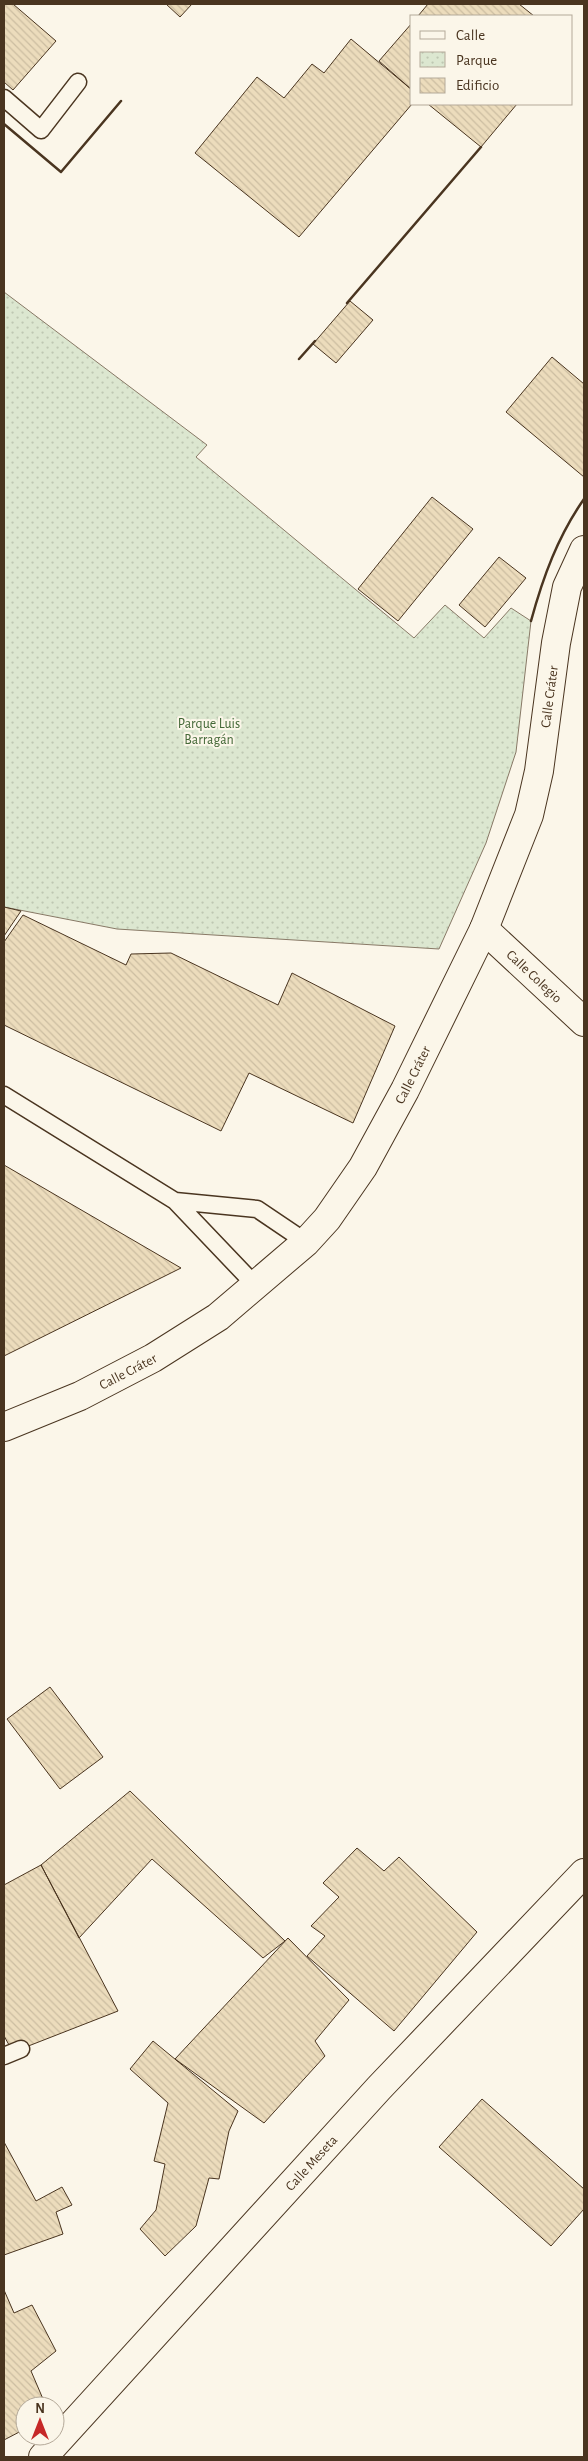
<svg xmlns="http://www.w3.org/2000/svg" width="588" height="2461" viewBox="0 0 588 2461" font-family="'Alegreya Sans',sans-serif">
<defs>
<pattern id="park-dots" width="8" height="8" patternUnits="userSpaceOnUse" patternTransform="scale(1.25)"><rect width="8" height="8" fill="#dce7d0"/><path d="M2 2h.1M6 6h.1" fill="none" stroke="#bec7b2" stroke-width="1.8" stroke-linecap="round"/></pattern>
<pattern id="building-back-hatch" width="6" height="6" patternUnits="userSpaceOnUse" patternTransform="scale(1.25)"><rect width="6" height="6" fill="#ecdcbc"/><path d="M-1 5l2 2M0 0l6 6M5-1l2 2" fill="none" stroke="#ccbda1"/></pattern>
</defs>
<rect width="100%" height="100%" fill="#fbf6e9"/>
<!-- park -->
<path fill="url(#park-dots)" stroke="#887966" d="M4 292 207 445 196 457 414 638 445 605 484 638 511 608 531 621 516 752 486 843 439 949 117 929 4 907Z"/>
<!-- building -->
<path fill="url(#building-back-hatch)" stroke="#4a3520" d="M4 4H13L56 41 13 90 4 82Z
M166 4H192L180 17Z
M428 4H519L534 16H418Z
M412 23V90L379 61Z
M351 39 412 90V104L299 237 195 153 257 77 284 98 312 64 324 73Z
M428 104H517L481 147Z
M350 301 373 320 336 363 313 344Z
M552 357 584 384V477L506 412Z
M432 497 473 529 398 621 358 589Z
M499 557 526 578 485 627 459 605Z
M4 907 21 911 4 936Z
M23 915 126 965 131 954 171 953 278 1005 292 973 395 1026 353 1123 249 1073 221 1131 4 1025V942Z
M4 1165 181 1268 4 1356Z
M50 1687 103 1757 60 1789 7 1719Z
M130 1791 285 1941 263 1958 152 1859 79 1938 41 1865Z
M357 1848 384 1871 399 1857 477 1932 394 2031 307 1956 325 1936 311 1926 339 1897 323 1883Z
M41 1865 118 2011 13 2052 4 2036V1885Z
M288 1938 349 2000 315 2041 325 2056 264 2123 175 2059Z
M153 2041 238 2111 229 2131 219 2179 209 2178 196 2226 165 2256 140 2229 156 2210 165 2164 154 2161 168 2103 130 2069Z
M482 2099 584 2189V2209L551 2246 439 2147Z
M4 2142 36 2201 62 2187 72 2205 56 2212 63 2234 4 2255Z
M4 2290 14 2313 32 2305 56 2351 31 2371 46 2406H25V2429L4 2440Z"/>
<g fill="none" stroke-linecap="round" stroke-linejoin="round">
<defs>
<path id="service" d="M4 98 41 130 78 82
M4 1095 175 1201 256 1286
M175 1201 257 1209 306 1242
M4 2056 21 2049"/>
<g id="minor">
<path id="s1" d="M484 929 584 1022"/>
<path id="s2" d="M4 1427 80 1396 153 1358 218 1317 306 1242 327 1219 363 1167 405 1090 484 929 529 815 539 771 556 643 567 587 584 550"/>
<path id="s3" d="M43 2457 379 2088 584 1873"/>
</g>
</defs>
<!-- service casing -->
<use href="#service" stroke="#4a3520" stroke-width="19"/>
<!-- minor casing -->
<use href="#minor" stroke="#4a3520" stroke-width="30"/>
<!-- service -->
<use href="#service" stroke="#fbf6e9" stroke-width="16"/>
<!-- minor -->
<use href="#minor" stroke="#fbf6e9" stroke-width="28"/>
<!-- wall -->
<path stroke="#4a3520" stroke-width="2.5" d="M4 124 61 172 121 101
M347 303 481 147
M299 359 315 341
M531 621C543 577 558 536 584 499"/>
</g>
<g text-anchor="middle" stroke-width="4" stroke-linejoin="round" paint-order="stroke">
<!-- street labels -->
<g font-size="14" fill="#4a3520" stroke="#fbf6e9">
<text dy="5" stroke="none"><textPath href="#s2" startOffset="961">Calle Cráter</textPath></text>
<text dy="5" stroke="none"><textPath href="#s1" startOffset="69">Calle Colegio</textPath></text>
<text dy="5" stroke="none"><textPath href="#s2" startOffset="556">Calle Cráter</textPath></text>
<text dy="5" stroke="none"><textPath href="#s2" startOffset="136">Calle Cráter</textPath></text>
<text dy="5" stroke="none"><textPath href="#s3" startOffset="398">Calle Meseta</textPath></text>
</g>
<!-- park labels -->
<g font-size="14" fill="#436837" stroke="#fbf6e9">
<text x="209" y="728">Parque Luis<tspan x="209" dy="16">Barragán</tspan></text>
</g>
</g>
<!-- border -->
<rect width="588" height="2461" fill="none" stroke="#4a3520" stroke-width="10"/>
<!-- legend -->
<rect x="410" y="15" width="162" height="90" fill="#fbf6e9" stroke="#b4a999"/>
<rect x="420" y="31" width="25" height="8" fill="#fbf6e9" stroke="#b4a999"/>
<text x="456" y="40" font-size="15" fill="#4a3520">Calle</text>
<rect x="420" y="52" width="25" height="15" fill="url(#park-dots)" stroke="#b4a999"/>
<text x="456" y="65" font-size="15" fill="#4a3520">Parque</text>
<rect x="420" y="78" width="25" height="15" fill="url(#building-back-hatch)" stroke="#b4a999"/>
<text x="456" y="90" font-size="15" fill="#4a3520">Edificio</text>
<!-- north arrow -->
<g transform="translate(40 2421)"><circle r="24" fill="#fbf6e9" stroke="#b4a999"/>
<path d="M0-4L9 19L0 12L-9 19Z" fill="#c62828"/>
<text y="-8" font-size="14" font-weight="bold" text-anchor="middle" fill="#4a3520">N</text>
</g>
</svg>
